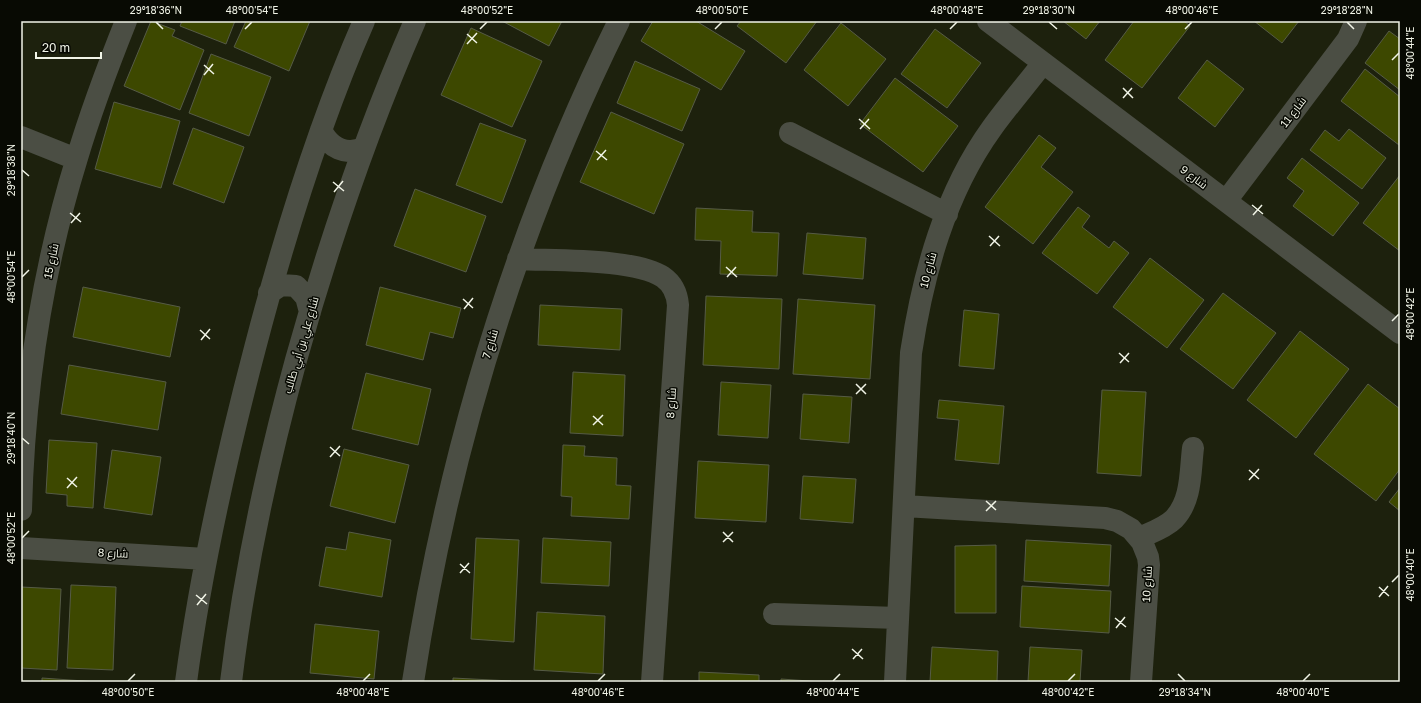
<svg xmlns="http://www.w3.org/2000/svg" width="1421" height="703" viewBox="0 0 1421 703" font-family="'Golos Text',Cairo,sans-serif">
<rect width="100%" height="100%" fill="#1d210d"/>
<!-- building -->
<path fill="#3d4800" stroke="#565b46" d="M151 21 175 30 172 36 204 50 180 110 124 86Z
M182 21H235L226 44 180 26Z
M246 21H310L289 71 234 47Z
M502 21H562L549 46Z
M653 21H696L745 51 721 90 641 41Z
M741 21H817L786 63 737 26Z
M1063 21H1100L1086 39Z
M1134 21H1184L1190 26 1142 88 1105 60Z
M1254 21H1299L1282 43Z
M841 23 886 59 848 106 804 70Z
M471 28 542 61 512 127 441 95Z
M935 29 981 63 947 108 901 74Z
M1389 31 1400 39V90L1365 63Z
M211 54 271 77 249 136 189 113Z
M1207 60 1244 89 1215 127 1178 98Z
M635 61 700 89 682 131 617 103Z
M1365 69 1400 97 1399 145 1341 101Z
M895 78 958 126 923 172 860 124Z
M114 102 180 121 161 188 95 169Z
M611 112 684 144 654 214 580 182Z
M480 123 526 140 502 203 456 185Z
M193 128 244 147 224 203 173 184Z
M1349 129 1386 158 1362 189 1310 150 1325 130 1339 141Z
M1039 135 1056 148 1041 167 1073 192 1033 244 985 207Z
M1302 158 1359 203 1333 236 1293 206 1304 191 1287 178Z
M1400 175V251L1363 223Z
M415 189 486 216 466 272 394 246Z
M1078 207 1090 216 1082 227 1109 248 1114 241 1129 253 1097 294 1042 253Z
M696 208 753 211 752 232 779 233 777 276 720 274 721 241 695 240Z
M807 233 866 238 863 279 803 274Z
M1150 258 1204 300 1167 348 1113 307Z
M83 287 180 307 170 357 73 337Z
M380 287 461 308 453 338 430 332 423 360 366 345Z
M1223 293 1276 333 1233 389 1180 349Z
M706 296 782 299 779 369 703 365Z
M798 299 875 305 870 379 793 374Z
M540 305 622 309 620 350 538 345Z
M964 310 999 314 994 369 959 366Z
M1300 331 1349 369 1296 438 1247 400Z
M69 365 166 382 158 430 61 414Z
M573 372 625 375 623 436 570 433Z
M366 373 431 389 418 445 352 429Z
M721 382 771 385 768 438 718 435Z
M1368 384 1400 409V469L1376 501 1314 454Z
M1102 390 1146 392 1141 476 1097 473Z
M803 394 852 397 849 443 800 439Z
M939 400 1004 406 999 464 955 460 959 420 937 418Z
M49 440 97 443 93 508 67 506V495L46 493Z
M563 445 585 446 584 456 617 458 616 485 631 486 629 519 571 516 572 497 561 496Z
M344 449 409 465 395 523 330 506Z
M112 450 161 457 152 515 104 508Z
M698 461 769 465 766 522 695 518Z
M803 476 856 479 853 523 800 519Z
M1400 488V511L1389 502Z
M349 532 391 540 382 597 319 586 326 547 346 550Z
M476 538 519 540 514 642 471 639Z
M543 538 611 542 609 586 541 583Z
M1026 540 1111 545 1109 586 1024 581Z
M996 545V613H955V546Z
M71 585 116 587 113 670 67 668Z
M1022 586 1111 591 1109 633 1020 627Z
M21 587 61 589 57 670 21 668Z
M537 612 605 616 603 674 534 670Z
M315 624 379 631 374 679 310 673Z
M932 647 998 651 997 682H930Z
M1030 647 1082 650 1080 682H1028Z
M699 672 759 675V682H699Z
M42 678 98 682H42Z
M453 678 511 681V682H453Z
M781 679 823 682H781Z"/>
<g fill="none" stroke-linecap="round" stroke-linejoin="round">
<!-- minor -->
<path stroke="#4b4e44" stroke-width="22" d="M988 21 1400 333
M321 130C330 148 345 156 364 148
M790 133 947 214
M21 137 76 159
M1226 201 1348 39 1356 21
M518 259C554 261 634 258 663 277 673 284 677 293 678 305L652 682
M269 293 281 285 296 286 306 297 310 312
M904 506 1105 518 1117 521 1131 529 1142 542 1148 557 1149 565 1141 682
M21 510C24 392 42 271 77 158 91 111 108 66 126 21
M1139 538C1150 533 1165 528 1174 519 1192 500 1190 472 1193 448
M21 548 206 559
M774 614 898 618
M186 682C201 569 226 458 255 348 284 237 318 126 364 21
M231 682C244 573 267 466 296 360 328 245 367 131 415 21
M413 682C448 453 516 229 619 21
M895 682 911 353C923 274 945 193 992 128 1008 106 1026 85 1043 63"/>
</g>
<!-- ticks -->
<path fill="none" stroke="#f1f4e7" stroke-width="1.5" d="M156 22 163 29M1049 22 1057 29M1347 22 1354 29M245 29 252 22M480 29 487 22M715 29 722 22M950 29 957 22M1185 29 1192 22M467 34 477 43M467 44 477 33M1392 60 1399 53M204 65 214 74M204 75 213 64M1123 88 1133 98M1123 98 1132 88M859 119 870 129M860 129 869 119M596 151 607 160M597 160 606 150M22 170 29 176M333 182 344 191M334 192 343 181M1252 205 1263 214M70 213 81 222M1253 215 1262 205M71 223 80 213M989 236 1000 246M990 246 999 236M726 267 737 277M22 277 29 270M727 277 736 267M463 299 473 308M464 309 473 298M1392 321 1399 314M200 330 210 339M201 340 210 329M1119 353 1129 362M1120 363 1129 353M856 384 866 394M856 394 866 384M593 416 603 425M593 425 603 415M22 438 29 444M330 447 340 456M330 457 340 446M1249 470 1259 479M67 478 77 487M1249 480 1259 469M67 488 77 477M986 501 996 510M986 511 996 501M723 532 733 542M22 538 29 531M723 542 733 532M460 564 470 573M460 573 469 563M1392 582 1399 575M1379 587 1389 596M196 595 207 604M1379 597 1388 586M197 605 206 594M1115 618 1126 627M1116 628 1125 617M852 649 863 659M853 659 862 649M1178 674 1185 681M128 681 135 674M363 681 370 674M598 681 605 674M833 681 840 674M1068 681 1075 674M1303 681 1310 674"/>
<g text-anchor="middle" stroke-width="3" stroke-linejoin="round" paint-order="stroke">
<!-- street labels -->
<g font-size="11" fill="#f1f4e7" stroke="#080a03">
<text transform="translate(1293 112) rotate(-53)" y="4">شارع 11</text>
<text transform="translate(1194 177) rotate(37)" y="4">شارع 9</text>
<text transform="translate(51 261) rotate(-78)" y="4">شارع 15</text>
<text transform="translate(928 270) rotate(-75)" y="4">شارع 10</text>
<text transform="translate(490 344) rotate(-73)" y="4">شارع 7</text>
<text transform="translate(301 345) rotate(-74)" y="4">شارع علي بن أبي طالب</text>
<text transform="translate(671 403) rotate(-86)" y="4">شارع 8</text>
<text transform="translate(113 553) rotate(3)" y="4">شارع 8</text>
<text transform="translate(1147 584) rotate(-87)" y="4">شارع 10</text>
</g>
</g>
<!-- border -->
<rect width="1421" height="703" fill="none" stroke="#080a03" stroke-width="44"/>
<!-- scale -->
<path d="M36 52v6h65v-6" fill="none" stroke="#f1f4e7" stroke-width="2"/>
<text x="42" y="52" font-size="12" fill="#f1f4e7" stroke="#080a03" stroke-width="3" paint-order="stroke">20 m</text>
<rect x="22" y="22" width="1377" height="659" fill="none" stroke="#f1f4e7" stroke-width="1.5"/>
<g font-size="10" text-anchor="middle" fill="#f1f4e7">
<text x="156" y="14">29°18'36"N</text>
<text x="252" y="14">48°00'54"E</text>
<text x="487" y="14">48°00'52"E</text>
<text x="722" y="14">48°00'50"E</text>
<text x="957" y="14">48°00'48"E</text>
<text x="1049" y="14">29°18'30"N</text>
<text x="1192" y="14">48°00'46"E</text>
<text x="1347" y="14">29°18'28"N</text>
<text transform="translate(1410 53) rotate(-90)" y="4">48°00'44"E</text>
<text transform="translate(11 170) rotate(-90)" y="4">29°18'38"N</text>
<text transform="translate(11 277) rotate(-90)" y="4">48°00'54"E</text>
<text transform="translate(1410 314) rotate(-90)" y="4">48°00'42"E</text>
<text transform="translate(11 438) rotate(-90)" y="4">29°18'40"N</text>
<text transform="translate(11 538) rotate(-90)" y="4">48°00'52"E</text>
<text transform="translate(1410 575) rotate(-90)" y="4">48°00'40"E</text>
<text x="128" y="696">48°00'50"E</text>
<text x="363" y="696">48°00'48"E</text>
<text x="598" y="696">48°00'46"E</text>
<text x="833" y="696">48°00'44"E</text>
<text x="1068" y="696">48°00'42"E</text>
<text x="1185" y="696">29°18'34"N</text>
<text x="1303" y="696">48°00'40"E</text>
</g>
</svg>
